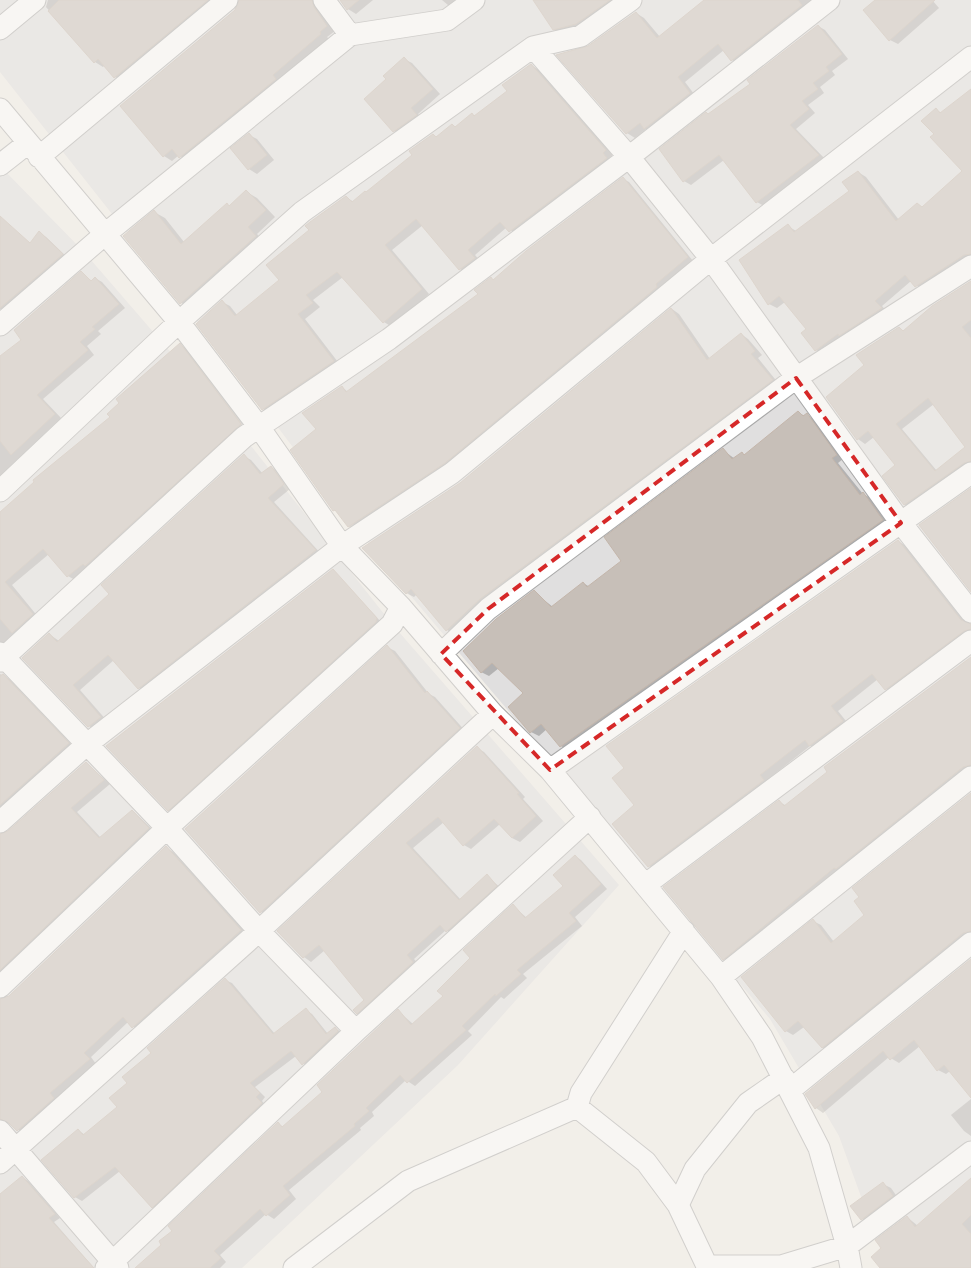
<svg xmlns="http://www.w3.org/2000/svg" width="971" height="1268" viewBox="0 0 971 1268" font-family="Inter,sans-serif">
<rect width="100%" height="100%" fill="#f2efe9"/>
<!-- residential -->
<path fill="#e0dfdf" d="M0 0H971V1268H887L839 1136 770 1019 410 595 317 479 217 347 0 72Z
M0 166 84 252 244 437 392 624 619 885 458 1065 242 1268H0Z"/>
<!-- shadow -->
<path fill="#0003" fill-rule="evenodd" d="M48 0H221L123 81 115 77 105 65 103 67 95 62 46 7Z
M243 0H321L335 31 327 37 329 39 188 161 179 155 172 161 164 156Z
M340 0H373L356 14 348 9Z
M442 0H467L454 10Z
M535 0H624L584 28 562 33 554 29Z
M706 0H815L740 65 732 60 724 50 685 82 697 98 653 133 646 129 635 138 627 133 589 47 636 13 644 18 660 37Z
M877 0H932L939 8 898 44 890 40Z
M818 26 825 30 848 59 832 71 835 75 820 87 824 93 808 105 815 113 796 129 825 159 764 206 757 202 724 160 691 185 684 181 709 115 751 84Z
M404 59 412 63 440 94 418 114 424 120 402 135 394 131Z
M531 65 539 70 613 155 609 158 614 163 518 236 507 227 475 255 482 263 468 274 460 269 423 225 392 250 429 294 392 327 384 322 343 277 313 300 320 307 305 319 341 366 270 413 263 409 222 302 230 306 237 315 280 281 310 231 346 197 354 202 414 155 433 135 438 137 453 125 456 127 472 114 475 116 508 91Z
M971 91V260L924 290 911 281 882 306 888 313 824 354 816 350 808 329 785 302 777 308 769 304 788 226 796 231 851 192 858 172 866 177 899 220 917 204 923 208 963 171 936 134V110L942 113Z
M249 135 257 139 274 160 257 174 249 169Z
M623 179 629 182 693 261 451 466 354 530 348 526 339 513 334 510 318 429 342 387 348 392 480 294 494 281Z
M247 192 257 198 275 217 257 234 265 243 191 309 181 303 125 236 154 212 165 218 184 242 227 205 230 207Z
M0 218 31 244 39 233 46 237 69 259 7 312 0 309Z
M81 273 92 281 95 278 102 282 125 308 98 331 101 334 87 346 94 355 43 399 61 418 0 476V358L22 340Z
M971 282V467L912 509 904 504 896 465 874 437 865 444 858 439 866 365 899 328 904 331ZM934 404 967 447 937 471 902 429Z
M672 309 679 314 710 359 741 334 748 339 762 355 758 358 779 384 455 635 447 630 417 594 414 597 406 593 461 484Z
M180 345 187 349 247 428 75 580 68 576 49 554 12 585 39 618 0 647V533Z
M798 413 814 419 843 459 838 463 863 494 871 498 890 524 569 751 561 746 547 729 539 736 531 732 525 693 499 668 489 676 481 672 534 592 553 607 583 583 590 587 623 561 723 450 735 459 742 454 745 456Z
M244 456 251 460 263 474 271 467 278 471 290 489 274 502 322 555 146 692 139 688 114 660 80 690 108 722 96 731 89 726 24 658 49 634 59 641 111 594Z
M898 541 906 546 967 623 971 625V635L893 694 886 689 878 679 838 711 850 726 818 750 810 746 767 780 771 785 656 871 649 866 636 805Z
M333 570 381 622 173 812 168 810Z
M387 647 395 651 429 694 435 697 467 733 269 917 261 912Z
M971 658V771L731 963 724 959 779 802 787 806Z
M0 674 9 679 75 748 0 810Z
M477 748 484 752 525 797 523 799 543 821 520 842 512 838 500 824 471 849 464 845 444 822 413 848 461 900 487 876 503 890 454 935 446 930 414 959 420 966 365 1017 357 1013 366 1000 325 950 311 962 304 957Z
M86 763 110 784 77 812 101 838 133 811 155 832 0 980V843Z
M971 795V937L830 1052 822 1047 804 1027 793 1035 786 1031 813 921 821 925 834 942 866 915Z
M166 848 173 852 248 934 139 1031 128 1022 91 1057 96 1064 56 1098 60 1102 24 1134 9 1122 0 1125V1000L9 997Z
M575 856 581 860 607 889 575 917 582 926 523 974 527 978 504 999 501 997 468 1031 472 1035 415 1086 406 1080 372 1112 374 1116 360 1128 361 1130 289 1190 296 1199 274 1219 266 1214 220 1255 226 1262 220 1268H137L163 1245 174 1231 278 1124 284 1127 324 1092 398 1011 413 1024 444 996 513 906 527 918 565 886Z
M971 961V1096L950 1071 946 1074 938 1070 920 1046 899 1063 889 1057 823 1113 816 1108 807 1094Z
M225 980 232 983 275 1034 306 1010 312 1014 328 1034 335 1028 341 1032 309 1068 296 1056 255 1087 265 1097 262 1101 267 1107 159 1210 152 1207 120 1171 82 1201 75 1197 43 1160 78 1130 85 1135 118 1107 129 1083 153 1054Z
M971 1099V1136L964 1131 951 1115Z
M22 1177 28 1181 60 1218 54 1222 94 1268H0V1196Z
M971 1180V1268H882L883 1248 907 1217 918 1226Z
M883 1184 891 1188 900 1201 870 1224 862 1219Z"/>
<!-- building -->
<path fill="#c7bfb8" stroke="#c4b6ab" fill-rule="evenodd" d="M59 0H208L114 78 98 59 94 63 48 11Z
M239 0H312L314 7 327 26 320 32 321 34 273 75 276 79 179 158 172 149 163 157 120 106 235 10Z
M340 0H359L347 10Z
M533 0H610L576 24 553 30Z
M704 0H798L802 5 731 61 718 44 678 77 690 93 644 129 640 123 626 134 556 55 588 46 636 12 657 38Z
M875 0H935L889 41 863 10Z
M818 25 842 54 826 67 829 71 813 83 818 89 802 101 809 109 790 125 819 155 756 203 719 155 683 182 659 149 706 112 708 114 750 84 747 80Z
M404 57 433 89 411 108 417 115 393 132 364 99 386 79 383 76Z
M531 64 606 150 603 153 607 158 509 232 500 222 468 250 475 258 459 270 416 219 385 245 422 289 383 323 337 272 306 295 313 303 298 314 334 361 262 410 196 324 222 300 235 316 279 280 266 265 309 230 305 226 310 222 346 196 352 202 365 191 366 192 412 155 409 151 433 134 436 137 452 124 455 127 472 113 474 116 507 91 502 85Z
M971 89V254L964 255 915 287 905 275 875 301 882 308 839 336 838 334 815 351 801 333 806 329 779 296 768 305 739 260 788 224 794 232 849 191 842 182 858 171 896 221 917 203 922 207 962 171 930 137 934 134 921 121 936 108 940 113Z
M249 133 267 155 248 170 230 148Z
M623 177 688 257 656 284 657 287 445 463 348 527 335 510 333 511 290 450 316 429 302 413 342 386 346 392 478 294 474 290 491 277 493 280 526 251Z
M246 190 266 210 248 227 256 236 180 304 123 236 154 210 181 244 227 203 229 206Z
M0 216 30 243 39 231 63 254 0 308Z
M81 271 91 281 95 277 119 304 92 327 95 329 80 342 88 350 37 395 55 414 11 455 0 441V356L21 340 14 330Z
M971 281V320L962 327 971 338V461L964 463 904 505 882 476 895 465 868 431 857 440 826 397 864 365 856 355 899 327 903 331 932 306ZM928 398 965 447 935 471 896 424Z
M671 308 707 360 741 333 755 351 751 354 773 380 480 599 446 631 411 589 406 594 362 548 460 483Z
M180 343 241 424 85 566 83 564 67 577 43 549 5 582 33 614 12 633 0 619V512L34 482 33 480 110 417 107 414 119 403 116 399Z
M798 411 803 416 807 413 837 455 832 458 860 495 863 492 883 520 560 747 541 724 530 733 508 707 523 693 492 663 481 673 463 651 496 619 534 590 551 607 583 582 587 587 621 561 604 537 723 448 732 459 742 452 744 455Z
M244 454 260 474 271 466 284 484 268 498 316 550 138 689 108 655 73 685 101 717 88 727 22 658 49 633 57 642 109 594 101 585Z
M971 488V592L919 525Z
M898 540 961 620 971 624V629L964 631 885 690 872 674 831 706 843 721 809 746 805 740 760 775 764 780 648 867 612 824 634 805 612 778 624 768 606 746Z
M333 569 377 618 376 622 168 811 106 746Z
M387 645 425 693 427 691 460 728 260 913 185 829Z
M971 657V765L963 767 836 869 834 868 723 960 663 887 779 800 784 806 827 772 824 767Z
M3 674 69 743 0 805V676Z
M477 746 519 793 517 794 536 816 512 838 494 819 463 846 438 817 406 843 459 900 487 874 497 886 446 932 440 925 407 955 413 962 357 1014 353 1010 364 1000 319 945 303 958 277 931Z
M86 762 104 780 71 808 99 838 132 810 149 828 0 970V834L8 831Z
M971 793V931L963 933 822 1048 798 1021 785 1032 741 977 813 919 831 943 864 915 854 901 859 897 852 888Z
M166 846 241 930 132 1028 123 1017 84 1053 90 1059 50 1093 54 1098 17 1131 9 1123 0 1119V999L9 996Z
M575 855 601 884 569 913 576 921 517 970 521 974 496 996 495 994 462 1026 466 1030 407 1083 400 1075 366 1108 369 1111 354 1124 355 1126 283 1186 290 1195 266 1216 260 1209 214 1251 221 1258 210 1268H135L161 1245 159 1241 172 1231 168 1226 278 1122 282 1127 322 1092 317 1085 398 1009 411 1025 443 996 437 991 470 958 463 950 513 904 525 918 563 886 553 875Z
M971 959V1098L944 1065 937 1071 914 1040 890 1060 883 1051 815 1109 805 1094Z
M225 978 273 1034 306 1008 326 1034 335 1027 338 1031 302 1065 291 1051 250 1083 260 1093 256 1097 262 1103 152 1208 115 1167 74 1198 41 1160 78 1129 83 1135 117 1107 109 1098 127 1083 122 1077 151 1053 147 1048Z
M22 1176 55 1214 49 1218 94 1268H0V1194Z
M971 1178V1215L962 1224 971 1234V1268H880L871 1257 881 1248 875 1240 907 1216 915 1227Z
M883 1182 893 1196 861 1220 850 1206Z"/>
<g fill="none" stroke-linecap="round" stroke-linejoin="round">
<defs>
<path id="minor" d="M324 0 350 35
M0 29 35 0
M533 47 629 157 711 259 901 523 971 612
M0 109 179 322 259 427 342 546 401 607 493 714 550 770 721 977 762 1037 819 1148 847 1246 851 1268
M39 157 227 0
M0 165 28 143
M0 325 104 235 350 35 447 20 474 0
M0 491 179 322 302 212 533 47 581 36 631 0
M0 653 167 828 259 931 356 1031
M441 654 488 609 796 378 971 266
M0 661 244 437 389 339 629 157 829 0
M550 770 971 473
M0 822 86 745 342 546 452 473 711 259 971 57
M645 885 971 641
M721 977 971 777
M0 987 167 828 392 624 401 607
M790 1090 971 943
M577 1107 646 1162 678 1205 708 1268
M0 1131 118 1268
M0 1163 259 931 493 714
M678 1205 695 1169 748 1103 784 1078
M707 1266H781L847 1246 971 1152
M106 1268 356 1031 590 817
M294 1268 408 1181 577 1107 581 1093 684 931"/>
</defs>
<!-- minor casing -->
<use href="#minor" stroke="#a9a9a9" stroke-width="23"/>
<!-- minor -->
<use href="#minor" stroke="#fff" stroke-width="21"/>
</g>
<!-- marked area -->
<path d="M0 0H971V1268H0ZM796 378 901 523 550 770 441 654 488 609Z" fill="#f2efe9" fill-opacity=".55" fill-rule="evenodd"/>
<path fill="none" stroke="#d62828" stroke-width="4" stroke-dasharray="10 6" stroke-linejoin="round" d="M796 378 901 523 550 770 441 654 488 609Z"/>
</svg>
